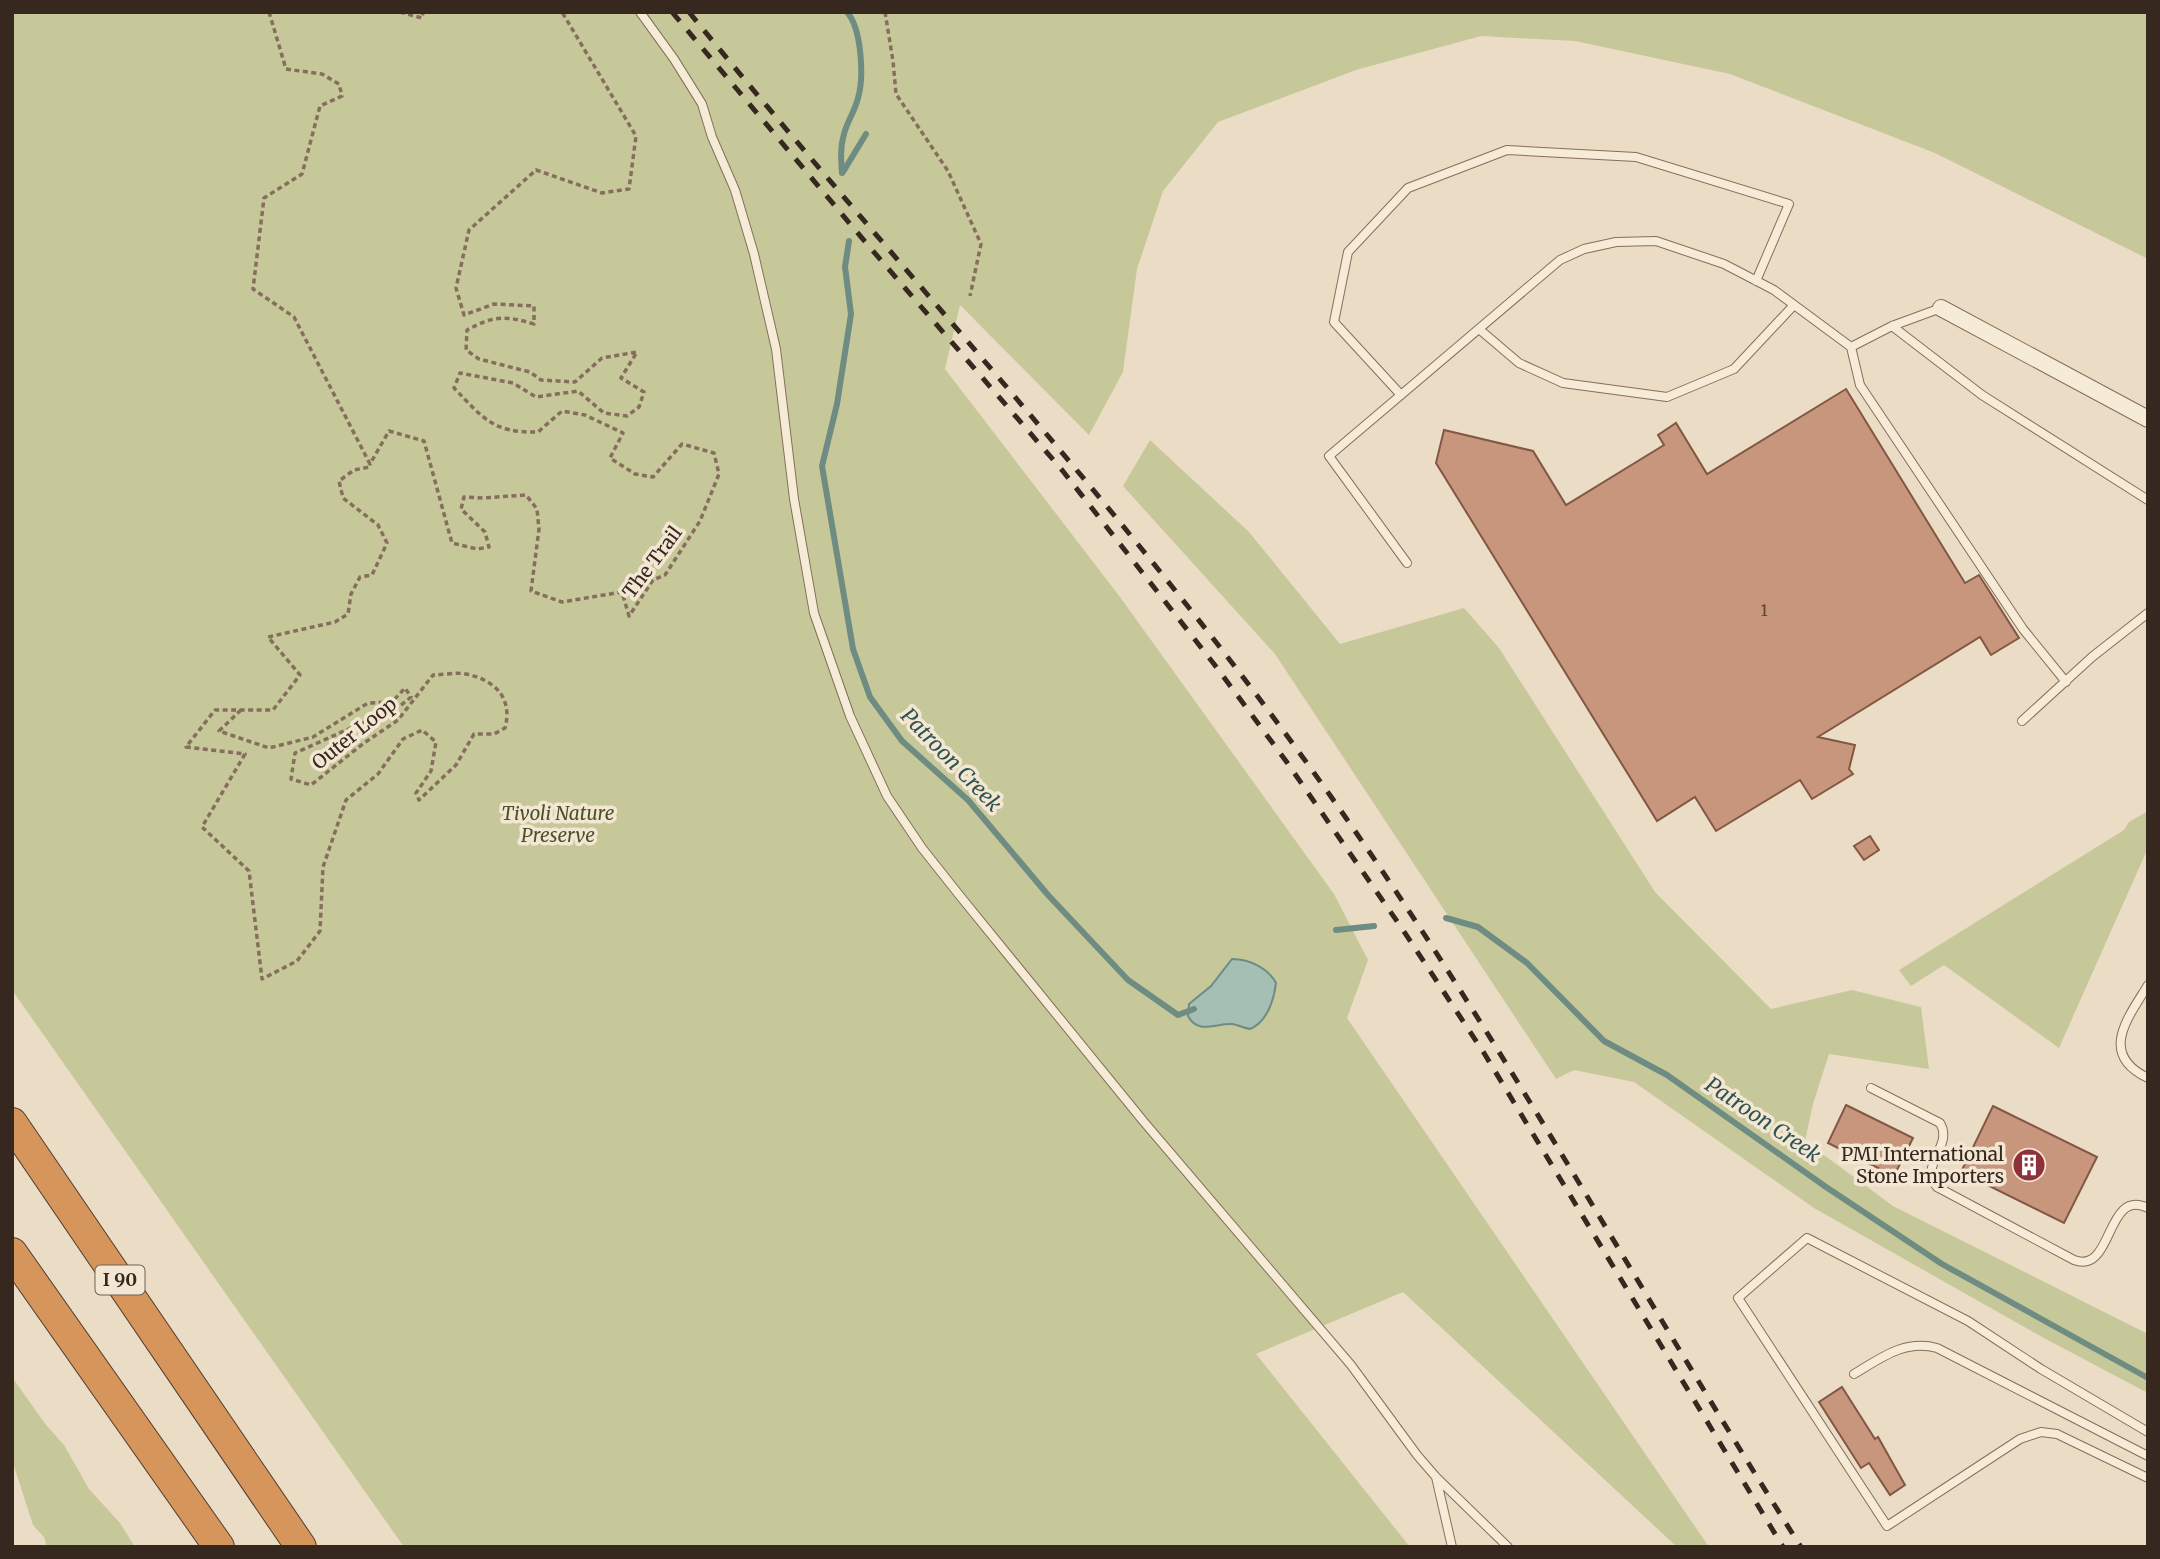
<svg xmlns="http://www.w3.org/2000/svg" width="2160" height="1559" viewBox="0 0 2160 1559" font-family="Merriweather,serif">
<rect width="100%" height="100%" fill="#ebdcc5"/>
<!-- green -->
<path fill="#c7c899" d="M12 12H2148V259L1935 153 1730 74 1575 41 1481 36 1356 70 1218 122 1163 191 1137 269 1123 372 1089 435 960 305 945 369 1120 597 1334 894 1368 960 1347 1018 1709 1547H1677L1403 1292 1256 1354 1410 1547H404L12 990Z
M1150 440 1249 532 1340 644 1464 608 1499 648 1655 892 1771 1009 1852 990 1921 1007 1929 1069 1829 1054 1813 1104 1805 1141 1893 1206 2148 1334V1393L2042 1337 1814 1208 1634 1082 1574 1070 1556 1079 1275 654 1123 486Z
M2148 811V848L2059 1048 1944 965 1911 986 1899 970 2124 830 2129 822Z
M12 1377 46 1425 64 1445 89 1489 120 1523 135 1547H47L44 1537 33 1525 12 1460Z"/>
<!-- water -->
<path fill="#a6bfb5" stroke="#6e8c82" stroke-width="2" d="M1232 959C1249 959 1268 968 1276 983 1274 1000 1267 1022 1250 1029 1244 1028 1238 1025 1232 1024 1216 1023 1198 1035 1188 1016L1189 1004 1211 986Z"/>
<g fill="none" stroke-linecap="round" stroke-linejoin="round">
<!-- stream -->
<path stroke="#6e8c82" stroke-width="6" d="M843 172 866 134
M842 173C841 160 840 147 844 134 847 122 855 111 858 98 864 78 862 29 847 12
M849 241 845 267 851 314 837 404 822 466 853 649 870 697 902 741 968 800 1048 895 1128 980 1178 1015 1194 1009
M1446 918 1478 927 1527 963 1604 1041 1667 1075 1826 1187 1942 1264 2148 1378
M1336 930 1374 926"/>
</g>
<!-- building -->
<path fill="#c7967d" stroke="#825743" stroke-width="2" d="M1846 389 1965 583 1979 575 2019 638 1991 655 1980 637 1818 737 1855 745 1849 769 1853 774 1812 799 1800 780 1716 831 1695 797 1657 821 1436 463 1444 430 1533 451 1566 505 1664 445 1658 435 1676 423 1707 474Z
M1870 836 1879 850 1864 860 1854 846Z
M1846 1105 1913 1138 1894 1176 1828 1143Z
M1993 1106 2097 1157 2064 1223 1961 1172Z
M1842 1387 1875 1439 1878 1437 1905 1485 1890 1495 1869 1463 1861 1468 1819 1402Z"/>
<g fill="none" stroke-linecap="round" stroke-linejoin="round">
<defs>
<path id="lane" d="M640 12 674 59 702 104 712 137 735 190 754 254 776 349 794 499 814 613 850 716 887 796 922 848 960 896 1144 1122 1351 1365 1417 1455 1436 1477 1508 1547
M1941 308 1892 326 1851 347 1860 385 2023 629 2066 682
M1892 326 1982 395 2148 500
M1479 329 1519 363 1563 383 1667 397 1734 369 1794 305
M1401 395 1334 322 1348 252 1408 188 1507 150 1636 157 1789 204 1756 281
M1407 563 1329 456 1560 260 1584 249 1616 242 1656 241 1724 264 1774 290 1851 347
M2022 721 2092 657 2148 613
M2148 985C2128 1018 2098 1054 2148 1078
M1871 1088 1940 1123C1954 1146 1918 1165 1937 1187L2074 1260C2114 1275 2105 1187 2148 1208
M1854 1374C1881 1358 1905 1339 1937 1348L2148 1456
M2148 1432 2041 1369 1968 1321 1807 1238 1738 1298 1887 1526 2020 1439 2041 1432 2057 1434 2148 1478
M1436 1477 1452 1547"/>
<path id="street" d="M1941 308 2148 419"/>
<path id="highway" d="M12 1123 301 1547
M12 1253 219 1547"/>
</defs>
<!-- lane casing -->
<use href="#lane" stroke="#856e5c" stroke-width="10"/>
<!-- street casing -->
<use href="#street" stroke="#856e5c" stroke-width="18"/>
<!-- highway casing -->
<use href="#highway" stroke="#533d30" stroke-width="32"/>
<!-- path -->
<path stroke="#856e5c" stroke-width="3.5" stroke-dasharray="5 3.5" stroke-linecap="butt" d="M269 12 286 69 322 74 339 84 342 96 320 106 302 174 264 198 253 289 294 317 370 464 389 431 424 441 452 543 477 549 489 547 485 532 461 509 464 497 483 498 526 495 537 509 539 529 531 591 562 602 622 592 629 616 653 580 665 575 700 521 719 474 714 453 682 444 653 477 635 474 610 458 623 433 585 415 562 411 538 432C493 433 484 419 454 388L460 373 513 383 536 397 578 391 604 413 627 416 639 407 644 392 621 378 637 352 602 358 575 382 541 380 530 372 479 359 466 350 467 330C493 316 505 315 534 324V306L494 304 464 315 456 288 469 230 536 170 602 193 629 189 636 136 562 12
M400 12 422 18 423 12
M885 12 893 61 896 94 948 171 981 244 970 296
M241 710 219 731 269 748 313 737 368 703 392 702 405 688 411 697 400 706 295 753 291 779 311 785 364 743 398 720 433 675C443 675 456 672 466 674 495 680 513 698 505 728L494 734H474L456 765 419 800 416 793 431 771 436 742 422 730 403 739 378 774 346 800 323 867 320 931 297 961 262 979 249 871 202 827 245 754 186 747 215 710H273L300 675 268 637 335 622 348 614 351 594 360 577 372 575 387 543 378 525 343 498 339 481 354 470 370 467V464"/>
<!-- lane -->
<use href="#lane" stroke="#f6ebd7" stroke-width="8"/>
<!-- street -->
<use href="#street" stroke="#f6ebd7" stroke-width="16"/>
<!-- highway -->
<use href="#highway" stroke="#d5955b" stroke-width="30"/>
<!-- rail -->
<path stroke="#36281f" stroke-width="5" stroke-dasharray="12 12" stroke-linecap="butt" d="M672 12 867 244 1062 470 1214 664 1286 761 1401 927 1484 1053 1783 1547
M689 12C890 259 1108 491 1296 748 1482 1002 1632 1281 1801 1547"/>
</g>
<!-- icons -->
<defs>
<symbol id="building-disc" viewBox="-11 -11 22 22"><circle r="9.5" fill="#903039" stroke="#f3e7d4"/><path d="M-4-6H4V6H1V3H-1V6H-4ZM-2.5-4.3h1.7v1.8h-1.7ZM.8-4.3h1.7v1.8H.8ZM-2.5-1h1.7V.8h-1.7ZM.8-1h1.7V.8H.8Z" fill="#fff"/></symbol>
</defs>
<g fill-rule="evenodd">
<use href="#building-disc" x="2010" y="1146" width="38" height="38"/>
</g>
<g text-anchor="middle" stroke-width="7" stroke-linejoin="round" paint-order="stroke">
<!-- number labels -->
<g font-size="16" fill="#5a4436">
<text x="1764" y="616">1</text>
</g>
<!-- shield labels -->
<rect fill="#f3e7d4" stroke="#6f6155" stroke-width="2" x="95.5" y="1265.5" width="49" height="29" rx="5"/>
<g font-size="18" font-weight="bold" fill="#36281f">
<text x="120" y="1286">I 90</text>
</g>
<!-- street labels -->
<g font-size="19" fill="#36281f" stroke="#f3e7d4">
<text transform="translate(652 562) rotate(-53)" y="7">The Trail</text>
<text transform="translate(354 733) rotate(-39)" y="7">Outer Loop</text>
</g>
<!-- park labels -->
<g font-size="19" font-style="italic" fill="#4a5127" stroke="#f3e7d4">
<text x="558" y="820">Tivoli Nature<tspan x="558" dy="22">Preserve</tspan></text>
</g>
<!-- poi labels -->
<g font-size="19" fill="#36281f" stroke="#f3e7d4" text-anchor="end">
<text x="2004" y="1161">PMI International<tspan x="2004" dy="22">Stone Importers</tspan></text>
</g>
<!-- water labels -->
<g font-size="21" font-style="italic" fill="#2f544f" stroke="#f3e7d4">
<text transform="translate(951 760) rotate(46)" y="7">Patroon Creek</text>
<text transform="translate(1763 1120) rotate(34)" y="7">Patroon Creek</text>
</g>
</g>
<!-- border -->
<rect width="2160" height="1559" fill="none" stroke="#36281f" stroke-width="28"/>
</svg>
